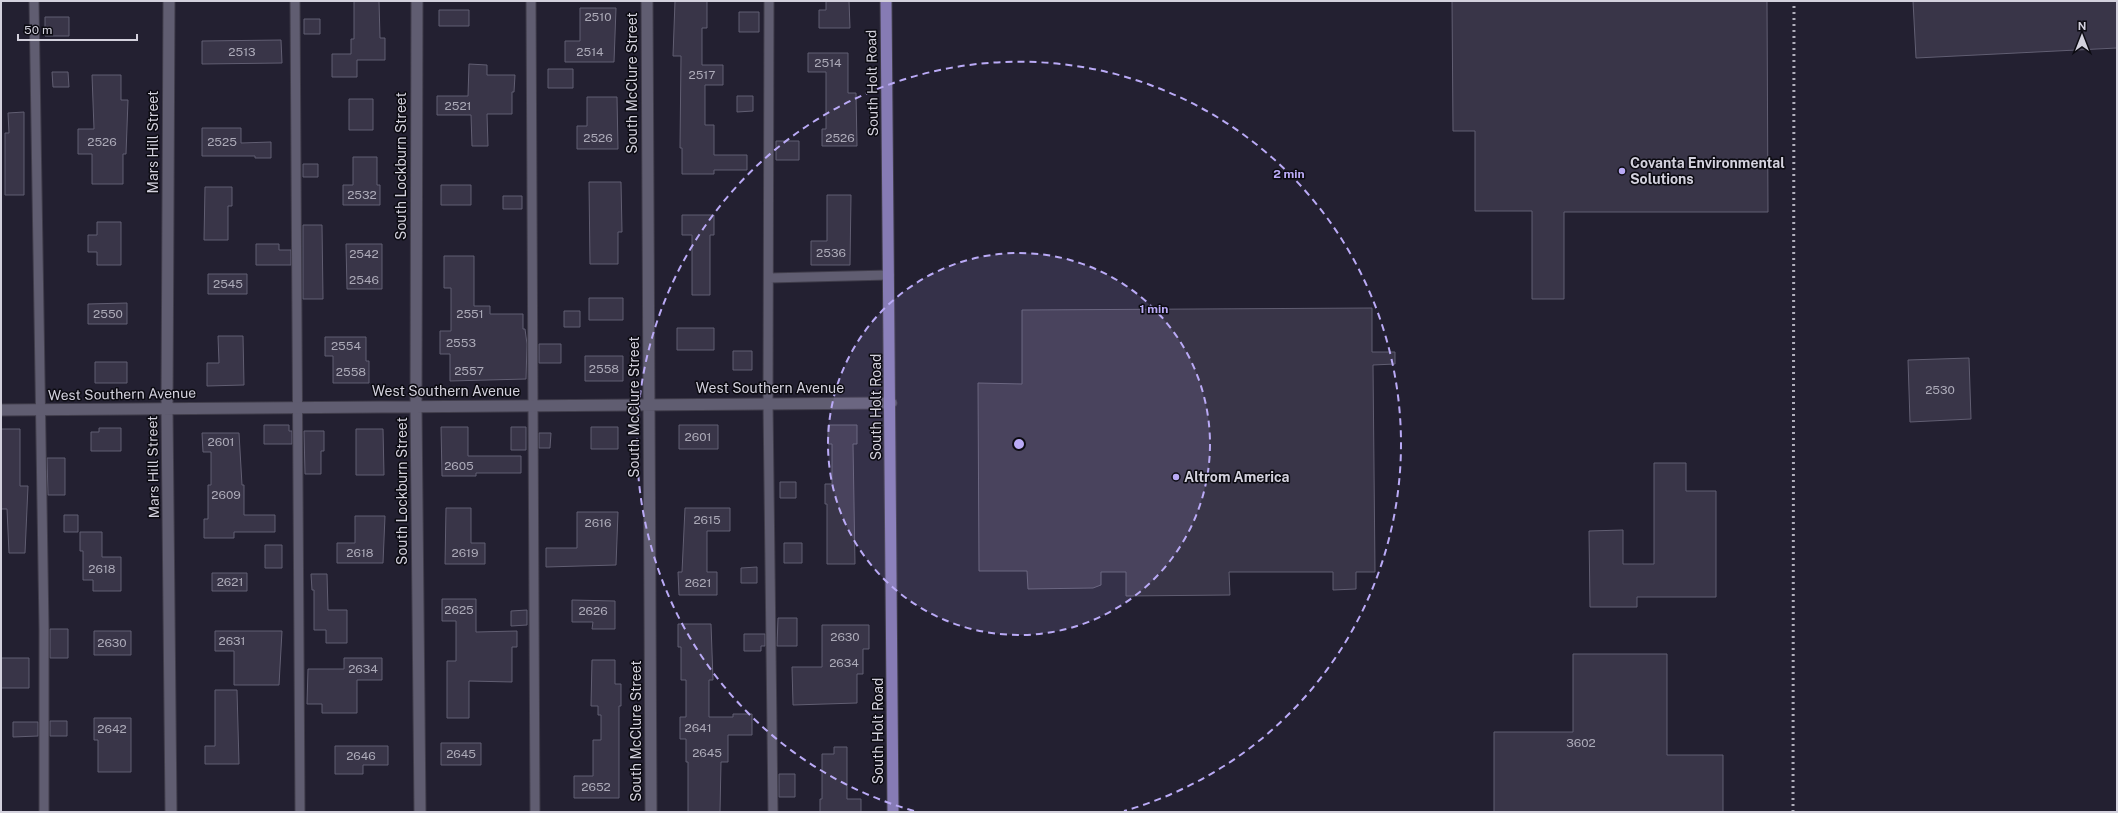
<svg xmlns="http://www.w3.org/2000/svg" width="2118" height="813" viewBox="0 0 2118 813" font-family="'Public Sans',sans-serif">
<rect width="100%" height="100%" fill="#232031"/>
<!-- building -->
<path fill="#393548" stroke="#615e72" d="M354 1H379L380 38H385V60H357V77H332V54H351V39H354Z
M675 1H707V28H702V65H723V85H705V125H714V155H747V170H714V174H682V148H680L681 56H673Z
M826 1H849L850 28H819V10H826Z
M1452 1H1767L1768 212H1564V299H1532V211H1475V131H1453Z
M1913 1H2117V48L1916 58Z
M580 8H616L614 62H565V41H580Z
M439 10H469V26H439Z
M739 12H759V32H739Z
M45 17H69V36H45Z
M304 19H320V34H304Z
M281 40 282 63 202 64V41Z
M808 53H848V93H856L857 146H822V129H826V72H808Z
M469 64 487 65V75H515L514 92H512V114H487L488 146H472L471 115H437V96H468Z
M548 69H573V88H548Z
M52 72H68L69 87H53Z
M92 75H121V100H128L126 154H123V184H92V154H78V129H94Z
M737 96H753V111L737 112Z
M587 97H617L618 149H577V126H587Z
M349 99H373V130H349Z
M24 112V195H5V133H9L8 113Z
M202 128H241V143L271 142V158H255V156H202Z
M776 141H799V160H776Z
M353 157H377V185H380V205H343V185H353Z
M303 164H318V177H303Z
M589 182H621L622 232H618V264H590Z
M441 185H471V205H441Z
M205 187H232V206H228V240H204Z
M827 195H851L850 265H811V241H827Z
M503 196H522V209H503Z
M682 215H714V235H710V295H692V235H682Z
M97 222H121V265H97V252H88V235H97Z
M303 225H322L323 299H303Z
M256 244H279V250H291V265H256Z
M346 244H382V289H347Z
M444 256H474V306H490V314H523V329H525L527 344 526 379 450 381V354H440V331H451V288H444Z
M208 274H247V294H208Z
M589 298H623V320H589Z
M127 303V324H88V304Z
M1372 308V352H1395V364L1373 365 1375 572H1356V589L1333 590V572H1229L1230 595 1126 596V572H1101V585L1093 588 1028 589 1027 571H979L978 383 1022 384V310Z
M564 311H580V327H564Z
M677 328H714V350H677Z
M218 336H243L244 385 207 386V363H219Z
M325 337H366V361H369V383H333V356H325Z
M539 344H561V363H539Z
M733 351H752V370H733Z
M585 356H623V381H585Z
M1969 358 1971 419 1910 422 1908 360Z
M95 362H127V383H95Z
M264 425H289V431H292V444H264Z
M679 425H718V449H679Z
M828 425H857V444H853L855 564H827V504H825V484H832V444H828Z
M441 427H468V456H521V473H476V476H442Z
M511 427H526V450H511Z
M591 427H618V449H591Z
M99 428H121V451H91V432H99Z
M1 429H20V486H28L25 553H9L7 509H1Z
M356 429H383L384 475H356Z
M304 431H324V451H321V474H305Z
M202 433H239L242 485H244V515H275V532H234V538H204V519H208V485H211V452H203Z
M539 433H551L550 448H539Z
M47 458H65V495H48Z
M1654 463H1686V491H1716V597H1637V607H1590L1589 531 1623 530V564H1654Z
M780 482H796V498H780Z
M446 508H471V543H485V564H445Z
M685 508H730V531H707V572H717V595H679L678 572H682Z
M577 512H618L616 565 546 567V548H577Z
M64 515H78V532H64Z
M355 516H385L383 563H337V543H355Z
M80 532H102V557H121V591H93V580H83V551H80Z
M784 543H802V563H784Z
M265 545H282V568H265Z
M757 567V583H741V568Z
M212 573H247V591H212Z
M311 574H327L328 610H347V643H326V630H314V590H312Z
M442 599H476V632L517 631V647H512V682L469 681V718H447V661H456V621H442Z
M572 600 615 601V629H592L593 622H572Z
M527 610V625L511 626V611Z
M778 618H797V646H777Z
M678 624H711L713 680H709V717H733V714H752V735H728V762H721L720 812H688V762H686V739H680V717H686V680H681V647H678Z
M822 625H869V649H863V674H857V703L793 705 792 667H822Z
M50 629H68V658H50Z
M94 631H131V655H94Z
M215 631H282L279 685H234V651H215Z
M744 634H765V646H761V651H744Z
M1573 654H1667V755H1723V812H1494V732H1573Z
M1 658H29V688H1Z
M344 658H382V680H357V713H322V704H307L308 669H344Z
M592 660H615V684H621V706H619V798H574V776H593V740H601V715H598V706H591Z
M215 690H237L239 764H205V746H215Z
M94 718H131V772H98V740H94Z
M50 721H67V736H50Z
M13 722H38V736L13 737Z
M441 743H481V765H441Z
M335 746H388V765H363V774H335Z
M834 747H847V799H861V812H820V799H822V754H834Z
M779 774H795V797H779Z"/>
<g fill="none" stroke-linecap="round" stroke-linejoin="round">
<defs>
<path id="service" d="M34 1 44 629V812
M295 1 300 812
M531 1 535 812
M769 1 768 403 773 812
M769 278 889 275"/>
<path id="minor" d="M169 1 167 409 171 812
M417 1 416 406 420 812
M647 1 651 812
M1 410 891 403"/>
<path id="primary" d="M886 1 893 812"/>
</defs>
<!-- service casing -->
<use href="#service" stroke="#403d4b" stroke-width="11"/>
<!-- minor casing -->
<use href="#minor" stroke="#403d4b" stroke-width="13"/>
<!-- primary casing -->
<use href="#primary" stroke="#403d4b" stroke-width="13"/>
<!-- service -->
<use href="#service" stroke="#605d71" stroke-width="9"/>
<!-- minor -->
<use href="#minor" stroke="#605d71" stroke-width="11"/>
<!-- primary -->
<use href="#primary" stroke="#867bb4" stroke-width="11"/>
<!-- rail -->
<path stroke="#b0aebb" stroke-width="3" stroke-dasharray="2 4" stroke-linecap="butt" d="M1793 812 1794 1"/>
</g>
<!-- distance rings -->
<circle cx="1019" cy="444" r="191" fill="#baaaf6" fill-opacity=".12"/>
<g fill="none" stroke="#baaaf6" stroke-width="2" stroke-dasharray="7 5">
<circle cx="1019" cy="444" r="191"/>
<path d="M914 811A382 382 0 1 1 1124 811"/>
</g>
<!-- markers -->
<g fill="#baaaf6" stroke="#0c0b12" stroke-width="1.5">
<circle cx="1622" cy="171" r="4"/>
<circle cx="1176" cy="477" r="4"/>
</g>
<g text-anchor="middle" stroke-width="3" stroke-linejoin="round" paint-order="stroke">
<!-- number labels -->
<g font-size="12" fill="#acaab8">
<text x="598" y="21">2510</text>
<text x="242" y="56">2513</text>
<text x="590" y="56">2514</text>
<text x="828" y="67">2514</text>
<text x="702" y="79">2517</text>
<text x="458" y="110">2521</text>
<text x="598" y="142">2526</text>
<text x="840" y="142">2526</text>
<text x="102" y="146">2526</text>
<text x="222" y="146">2525</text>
<text x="362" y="199">2532</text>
<text x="831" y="257">2536</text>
<text x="364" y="258">2542</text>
<text x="364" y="284">2546</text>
<text x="228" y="288">2545</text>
<text x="108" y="318">2550</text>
<text x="470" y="318">2551</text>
<text x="461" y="347">2553</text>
<text x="346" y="350">2554</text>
<text x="604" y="373">2558</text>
<text x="469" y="375">2557</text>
<text x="351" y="376">2558</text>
<text x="1940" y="394">2530</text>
<text x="698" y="441">2601</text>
<text x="221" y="446">2601</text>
<text x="459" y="470">2605</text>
<text x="226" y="499">2609</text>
<text x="707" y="524">2615</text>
<text x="598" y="527">2616</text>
<text x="360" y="557">2618</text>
<text x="465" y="557">2619</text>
<text x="102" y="573">2618</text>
<text x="230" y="586">2621</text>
<text x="698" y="587">2621</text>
<text x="459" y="614">2625</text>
<text x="593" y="615">2626</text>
<text x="845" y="641">2630</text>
<text x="232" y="645">2631</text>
<text x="112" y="647">2630</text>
<text x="844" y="667">2634</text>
<text x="363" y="673">2634</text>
<text x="698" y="732">2641</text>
<text x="112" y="733">2642</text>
<text x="1581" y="747">3602</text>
<text x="707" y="757">2645</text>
<text x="461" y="758">2645</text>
<text x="361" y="760">2646</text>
<text x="596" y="791">2652</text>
</g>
<!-- street labels -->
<g font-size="14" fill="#d3d1dd" stroke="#0c0b12">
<text transform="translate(632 83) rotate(-90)" y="5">South McClure Street</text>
<text transform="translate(872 83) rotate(-91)" y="5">South Holt Road</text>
<text transform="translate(153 142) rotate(-90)" y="5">Mars Hill Street</text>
<text transform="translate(401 166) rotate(-90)" y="5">South Lockburn Street</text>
<text x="770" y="393">West Southern Avenue</text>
<text x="446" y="396">West Southern Avenue</text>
<text transform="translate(122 394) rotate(-1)" y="5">West Southern Avenue</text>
<text transform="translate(634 407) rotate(-90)" y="5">South McClure Street</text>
<text transform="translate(876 407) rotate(-90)" y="5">South Holt Road</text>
<text transform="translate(153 467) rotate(-91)" y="5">Mars Hill Street</text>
<text transform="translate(402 491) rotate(-90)" y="5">South Lockburn Street</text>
<text transform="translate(636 731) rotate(-90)" y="5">South McClure Street</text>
<text transform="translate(878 731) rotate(-90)" y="5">South Holt Road</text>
</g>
<!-- poi labels -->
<g font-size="14" font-weight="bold" fill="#d3d1dd" stroke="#0c0b12" text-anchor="start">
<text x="1630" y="168">Covanta Environmental<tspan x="1630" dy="16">Solutions</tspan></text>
<text x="1184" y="482">Altrom America</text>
</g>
</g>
<circle cx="1019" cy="444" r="6" fill="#baaaf6" stroke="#0c0b12" stroke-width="2"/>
<g font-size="12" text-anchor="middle" font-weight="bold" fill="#baaaf6" stroke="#0c0b12" stroke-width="3" stroke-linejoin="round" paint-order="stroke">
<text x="1289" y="178">2 min</text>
<text x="1154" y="313">1 min</text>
</g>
<!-- border -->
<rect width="2118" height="813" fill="none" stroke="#d3d1dd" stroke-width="4"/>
<!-- north arrow -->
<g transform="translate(2082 36)" stroke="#0c0b12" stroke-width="3" paint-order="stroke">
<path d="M0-3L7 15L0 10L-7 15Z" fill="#d3d1dd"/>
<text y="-6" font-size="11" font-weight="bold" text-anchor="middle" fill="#d3d1dd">N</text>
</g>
<!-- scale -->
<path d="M18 34v6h119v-6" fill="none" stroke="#d3d1dd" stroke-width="2"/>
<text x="24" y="34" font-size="12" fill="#d3d1dd" stroke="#0c0b12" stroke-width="3" paint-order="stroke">50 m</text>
</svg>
